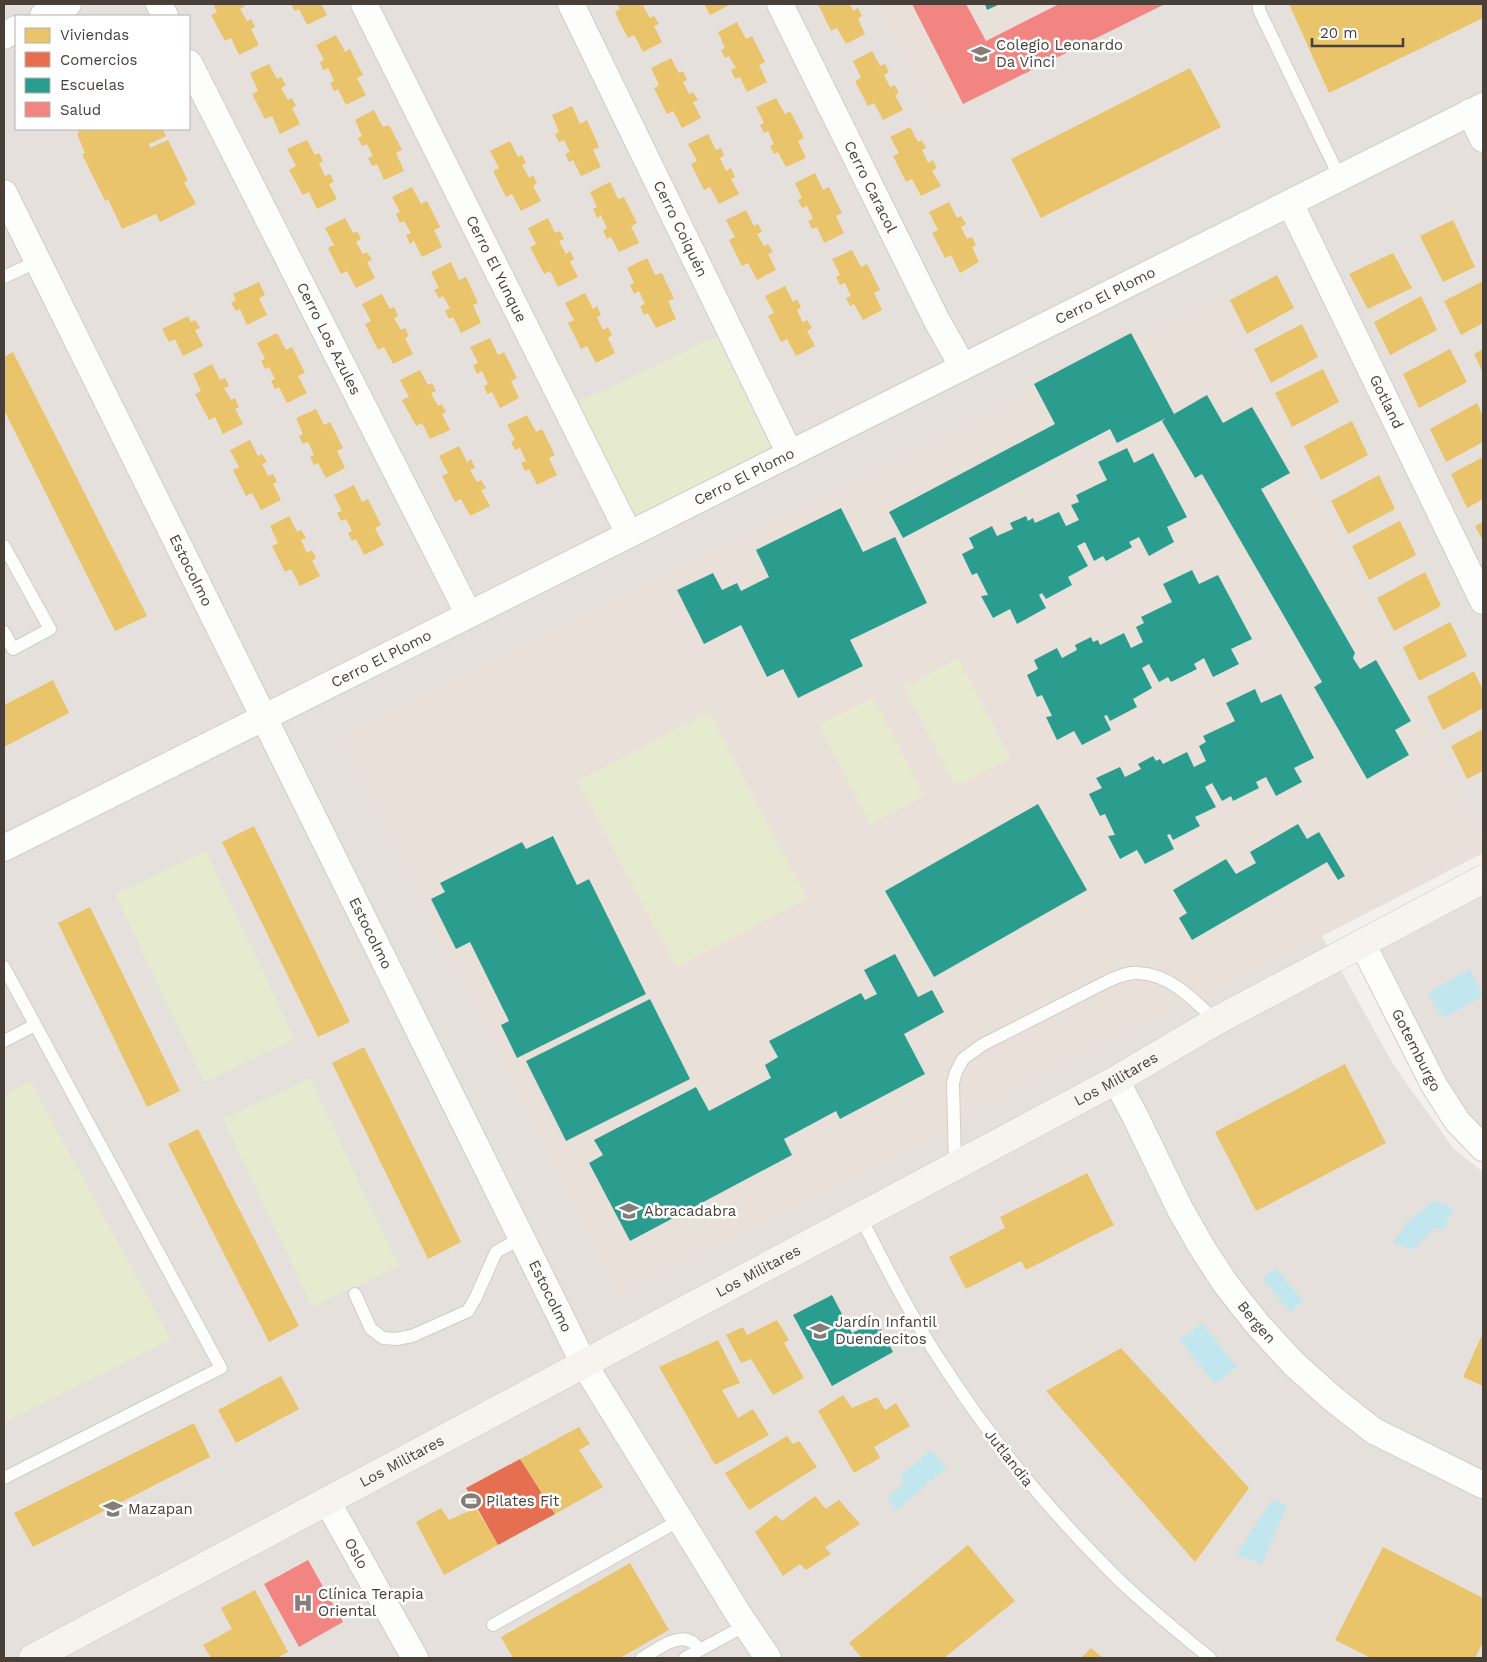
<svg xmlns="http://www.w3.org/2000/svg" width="1487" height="1662" viewBox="0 0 1487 1662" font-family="'Work Sans',sans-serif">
<rect width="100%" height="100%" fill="#f3f0ed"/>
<!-- residential -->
<path fill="#e6e0dc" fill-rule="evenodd" d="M4 4H1483V839L1317 927 1394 1066 1454 1149 1483 1172V1658H4ZM16 16H189V129H16Z
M1483 886V1132L1463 1112 1382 957 1380 947Z"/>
<!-- education -->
<path fill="#e9e1d9" d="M873 4H1165L930 120Z
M1221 293 1483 836V853L618 1301 334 737 1034 384 1131 333Z"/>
<!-- green -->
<path fill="#e6eacf" d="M730 330 790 454 629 534 566 408Z
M958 659 1010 758 956 786 904 687Z
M873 698 924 796 871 824 819 725Z
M709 712 807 899 676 967 578 781Z
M206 851 295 1039 204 1082 115 894Z
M310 1078 399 1266 312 1307 223 1119Z
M30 1081 171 1339 4 1423V1095Z"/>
<!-- water -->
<path fill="#c1e6ed" d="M1470 969 1483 996 1443 1018 1428 993Z
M1433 1201 1453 1207 1444 1230 1434 1228 1413 1250 1393 1243 1407 1222Z
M1276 1268 1303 1301 1290 1312 1263 1279Z
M1202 1323 1237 1367 1215 1384 1180 1340Z
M931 1450 946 1468 897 1510 887 1498 904 1484 899 1477Z
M1273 1499 1287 1505 1262 1564 1236 1555Z"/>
<!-- homes -->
<path fill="#e9c46a" d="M213 4H243L245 6 240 9 247 21 251 19 255 27 251 29 259 45 239 55 231 38 225 41 211 15 217 12Z
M291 4H321L327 15 307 25 299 9 295 11Z
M618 4H647L643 6 650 18 654 16 659 24 654 26 662 42 643 52 634 35 628 38 621 25 615 12 620 9Z
M704 4H729V5L710 15Z
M818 4H850L853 11 858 8 862 16 858 19 865 34 846 44 837 28 831 31Z
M1289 4H1483V18L1329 93Z
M737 22 746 39 752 36 765 62 759 65 767 82 747 92 740 77 735 79 731 70 736 68 729 56 725 58 721 50 725 48 718 32Z
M336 35 345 52 350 49 363 75 357 78 366 95 346 105 338 89 334 91 330 83 334 81 328 68 323 70 320 62 324 60 316 45Z
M872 51 880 66 885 64 889 72 884 75 890 87 895 85 899 93 895 95 903 110 883 120 874 103 868 106 855 81 861 78 853 61Z
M671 58 679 73 683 71 687 80 683 82 689 94 693 92 698 100 693 102 701 118 682 128 673 111 667 114 654 88 659 85 651 68Z
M269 64 277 79 281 77 286 85 281 88 288 100 292 98 296 106 292 108 300 124 280 134 272 116 265 119 252 94 258 91 250 73Z
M1190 68 1221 127 1041 218 1011 159Z
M776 98 785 114 790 111 804 138 798 141 806 158 786 167 778 152 774 154 770 146 774 144 768 131 764 133 760 125 764 123 756 107Z
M572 106 580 124 587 120 599 147 593 150 601 167 581 176 573 160 569 162 565 154 570 152 564 140 559 142 555 134 559 132 552 115Z
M374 110 383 127 389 125 402 150 396 153 404 171 384 180 377 164 372 166 368 158 373 156 367 144 362 146 358 138 362 136 355 120Z
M910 127 918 142 922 140 926 148 922 150 928 163 933 160 937 168 932 171 941 186 921 196 912 179 906 182 893 156 899 153 890 137Z
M77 129H163L166 136 149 144 150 148 168 140 188 181 184 182 196 204 160 222 156 214 122 229 108 199 105 201 82 154 85 153 77 134 79 133Z
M708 134 716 150 721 148 724 156 720 158 726 171 731 168 735 177 731 179 739 194 719 204 710 187 704 190 691 164 697 161 688 144Z
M307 140 315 155 319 153 323 161 319 163 325 176 330 174 334 182 329 184 337 199 317 209 309 192 303 195 289 170 296 166 287 149Z
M510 141 518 157 522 155 526 163 522 165 529 178 533 175 537 183 533 186 541 201 521 211 512 194 506 197 493 171 499 168 490 151Z
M815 173 823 190 829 187 842 213 836 216 844 233 824 243 817 227 812 229 808 221 813 219 807 206 802 208 798 200 802 198 795 183Z
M610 182 618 199 624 197 637 223 631 226 639 243 619 252 611 237 607 239 603 231 607 228 601 215 597 218 593 209 597 207 590 192Z
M412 187 421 204 427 201 440 227 434 230 442 247 422 257 414 241 410 244 406 235 411 233 404 221 400 223 396 214 400 212 392 197Z
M949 202 957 218 961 216 966 224 961 227 967 239 972 237 976 245 972 247 979 262 960 273 951 255 945 258 932 233 938 230 929 212Z
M746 210 754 226 758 224 762 232 757 234 764 246 768 244 773 252 768 254 776 270 757 280 748 263 742 266 729 240 735 237 726 220Z
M345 218 353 233 357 231 361 239 356 242 363 254 367 252 372 260 367 262 375 278 356 288 347 271 341 274 328 248 334 245 325 228Z
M548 218 555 233 560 231 564 239 559 241 566 254 570 251 574 259 570 262 578 277 558 287 550 271 544 274 530 247 536 244 528 228Z
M1453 220 1475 267 1443 282 1420 236Z
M852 250 861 267 867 264 880 290 874 293 882 310 863 320 854 304 850 306 846 298 851 296 845 283 840 285 836 277 840 275 832 259Z
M1393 253 1412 288 1368 309 1349 274Z
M647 258 655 275 662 273 674 299 668 301 676 319 656 328 648 313 644 315 640 306 645 304 639 291 634 294 630 285 634 283 627 268Z
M451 262 459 280 466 277 478 303 473 305 481 323 461 333 453 317 449 319 445 311 450 308 443 296 439 298 434 290 439 288 431 272Z
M1277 275 1294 308 1247 334 1230 300Z
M1483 281V323L1461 335 1444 301Z
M259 282 265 295 259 298 267 315 247 325 240 309 236 311 231 303 236 300 233 294Z
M785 286 793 302 797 299 801 307 797 310 803 323 807 320 812 328 807 331 815 346 796 356 787 339 781 342 768 316 774 313 765 296Z
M585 293 593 309 597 306 601 315 597 317 603 330 608 327 612 335 608 338 615 353 596 363 587 346 581 349 568 323 574 320 565 303Z
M382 294 390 309 394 307 398 316 394 318 401 330 405 328 409 336 405 338 413 354 393 364 384 347 378 350 365 324 371 321 362 304Z
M1421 296 1437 330 1390 355 1374 322Z
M188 316 191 322 195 320 200 328 195 330 203 346 183 356 175 339 169 342 162 329Z
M1302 324 1318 357 1271 383 1254 349Z
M277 333 286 350 292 347 305 373 298 376 307 393 287 403 279 387 275 389 271 381 275 379 269 367 265 369 261 361 265 359 257 343Z
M490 338 498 355 504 352 517 378 511 381 519 398 500 408 492 392 487 394 484 386 488 384 482 371 477 374 473 365 478 363 470 347Z
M1450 349 1467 382 1419 408 1403 374Z
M1483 349V373L1474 354Z
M13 352 147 616 115 631 4 410V357Z
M212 364 220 380 225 378 229 386 224 388 231 400 235 398 239 407 235 409 243 424 223 434 215 417 209 420 195 394 201 391 193 374Z
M1323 369 1339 402 1292 427 1275 393Z
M420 370 428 385 432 383 436 391 431 393 438 406 442 404 446 412 442 414 450 430 430 439 422 423 416 426 402 400 409 397 400 380Z
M1477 403 1483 416V442L1446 462 1430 429Z
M316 409 324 425 330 422 343 448 337 451 345 468 326 478 318 463 314 465 310 457 314 455 308 442 303 444 299 436 303 434 296 418Z
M527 415 536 432 542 429 555 455 549 458 557 475 537 485 529 469 525 471 521 463 526 461 520 448 515 450 511 442 515 440 507 425Z
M1352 421 1368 455 1321 480 1304 446Z
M250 440 258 456 262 454 267 462 262 464 268 476 273 474 277 482 273 484 281 500 261 510 252 493 246 496 233 470 239 467 230 450Z
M459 446 467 462 471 459 475 468 470 470 477 482 481 480 486 488 481 490 490 506 470 516 461 499 455 502 442 476 448 473 439 456Z
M1483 457V499L1467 508 1451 474Z
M1379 475 1395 509 1348 534 1331 501Z
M354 485 362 502 368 499 381 525 375 528 384 545 364 555 356 539 352 541 348 533 352 531 346 519 341 521 337 513 342 511 334 495Z
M289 516 297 532 301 530 306 538 301 540 307 553 312 550 316 558 312 561 320 576 300 586 291 569 285 572 272 546 278 543 270 526Z
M1400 521 1416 555 1369 580 1352 546Z
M1483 522V541L1475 526Z
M1425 572 1441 606 1394 631 1377 598Z
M1450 622 1467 656 1419 681 1403 647Z
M1474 671 1483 690V708L1443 730 1427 697Z
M53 680 69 713 4 747V705Z
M1483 729V771L1467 779 1451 746Z
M254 826 350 1022 318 1037 222 842Z
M90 907 180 1091 147 1107 58 923Z
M364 1047 461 1242 428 1259 332 1063Z
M1345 1064 1386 1143 1256 1211 1215 1132Z
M198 1129 299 1326 269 1342 168 1144Z
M1087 1173 1114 1225 1026 1270 1021 1261 966 1289 949 1257 1005 1228 1000 1217Z
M777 1320 789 1340 784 1343 804 1378 773 1395 751 1359 741 1363 726 1335 743 1327 747 1335Z
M1483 1333V1386L1463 1377Z
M718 1340 740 1383 722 1390 738 1418 753 1409 769 1435 715 1465 659 1367Z
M1121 1348 1249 1488 1195 1562 1046 1391Z
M281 1376 299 1409 236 1443 218 1410Z
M843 1395 852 1408 877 1397 885 1410 896 1403 910 1426 874 1447 880 1458 854 1473 818 1411Z
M194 1423 210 1457 33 1547 14 1513Z
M579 1427 590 1444 579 1450 603 1487 555 1514 520 1459Z
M787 1436 793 1444 799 1441 817 1467 749 1510 725 1473Z
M815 1496 826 1509 839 1500 860 1524 825 1547 831 1554 806 1570 800 1564 783 1576 755 1532 776 1515 782 1521Z
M441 1508 449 1520 476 1508 498 1545 444 1575 416 1522Z
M968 1545 1015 1601 944 1658H862L849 1643Z
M1383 1547 1483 1598V1642L1475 1658H1371L1335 1640Z
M630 1563 669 1630 620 1658H513L501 1637Z
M255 1590 288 1652 277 1658H211L203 1645 232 1629 221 1608Z
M1091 1648 1103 1658H1081Z"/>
<!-- shops -->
<path fill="#e76f51" d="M520 1459 555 1514 498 1545 466 1488Z"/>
<!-- schools -->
<path fill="#2a9d8f" d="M985 4H1000L987 10Z
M1131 333 1174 414 1207 395 1223 423 1252 407 1290 473 1261 489 1355 653 1353 658 1360 669 1376 660 1411 721 1395 730 1409 755 1367 779 1314 687 1322 682 1202 474 1195 478 1162 421 1166 418 1117 443 1110 429 903 538 889 512 1055 424 1034 384Z
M1127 448 1134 463 1153 453 1187 517 1167 527 1174 542 1149 556 1139 537 1129 542 1132 547 1106 561 1103 556 1094 561 1085 542 1077 546 1088 566 1068 577 1072 585 1046 599 1042 593 1039 595 1046 608 1017 624 1010 609 993 618 981 596 988 595 977 573 972 575 962 554 974 548 969 538 992 526 997 536 1013 529 1010 523 1026 516 1028 521 1033 518 1035 523 1059 512 1066 526 1079 520 1071 505 1079 502 1076 495 1107 480 1098 462Z
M841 508 863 552 895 537 927 603 850 640 863 666 798 698 783 669 767 677 741 625 704 644 677 590 713 573 722 590 737 583 741 591 769 577 756 550Z
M1192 570 1199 584 1218 575 1252 639 1231 649 1239 664 1213 677 1204 658 1194 664 1197 669 1171 682 1168 677 1159 682 1149 664 1142 668 1152 688 1133 699 1137 707 1110 721 1107 715 1104 716 1111 730 1082 745 1074 731 1057 740 1046 717 1052 716 1042 695 1037 697 1027 675 1038 669 1034 660 1057 648 1062 658 1077 650 1075 645 1091 637 1093 642 1098 640 1100 645 1124 633 1131 648 1143 642 1136 627 1144 623 1141 617 1172 602 1163 584Z
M1255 689 1261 703 1281 694 1314 758 1294 768 1302 782 1276 796 1266 777 1256 782 1259 788 1233 801 1231 796 1222 801 1212 783 1205 787 1216 807 1195 817 1200 826 1173 840 1170 834 1167 835 1174 849 1145 864 1137 850 1120 859 1108 836 1115 835 1105 814 1100 816 1089 794 1102 788 1096 778 1120 767 1125 777 1141 769 1138 764 1153 756 1156 761 1160 759 1163 764 1187 752 1194 767 1206 761 1199 746 1206 742 1203 736 1235 721 1226 703Z
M1038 804 1087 890 934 977 885 891Z
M1298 824 1307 839 1319 832 1345 876 1338 880 1327 862 1192 940 1179 918 1187 913 1173 890 1226 859 1236 874 1256 863 1250 852Z
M553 836 577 885 589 879 646 994 517 1058 501 1025 509 1021 470 942 456 949 431 899 445 892 440 883 522 842 526 849Z
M895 954 918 997 932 990 944 1012 904 1034 925 1074 840 1119 836 1111 784 1139 792 1155 630 1241 589 1163 603 1155 594 1140 696 1087 709 1111 771 1078 765 1065 778 1057 769 1041 861 993 865 1000 877 994 864 970Z
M650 999 690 1079 566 1141 526 1061Z
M832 1295 852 1333 877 1321 893 1352 832 1386 793 1315Z"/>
<!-- health -->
<path fill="#f28482" d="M912 4H966L986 41 1059 4H1165L963 104Z
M308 1560 343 1622 299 1647 264 1584Z"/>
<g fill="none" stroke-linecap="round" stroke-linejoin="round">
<defs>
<path id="service" d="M1259 4V10L1340 178
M4 277 38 261
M4 546 50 629 13 649 4 632
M4 967 221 1368 4 1478
M4 1041 35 1025
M955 1165 953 1083 956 1072 963 1059 982 1045 1108 981C1117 977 1127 972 1138 973 1170 974 1194 1000 1216 1021
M860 1216C886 1267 912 1318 943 1365 992 1441 1049 1510 1113 1574 1143 1604 1177 1631 1210 1658
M355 1294 371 1329 383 1338 396 1339 412 1336 468 1311 476 1297 496 1252 521 1238
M493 1625 680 1520
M642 1658C655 1651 678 1632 692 1642 695 1644 698 1648 700 1650
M685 1658 746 1625"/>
<g id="minor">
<path d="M159 4 165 16"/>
<path id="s1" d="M364 4 629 534"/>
<path id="s2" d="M571 4 790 454"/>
<path id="s3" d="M780 4 937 321 963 367"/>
<path d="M43 16 68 4"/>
<path d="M4 36 16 29"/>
<path id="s4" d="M189 63 469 615"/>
<path d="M1470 112 1483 139"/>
<path id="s5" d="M4 193 584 1364 739 1615 768 1658"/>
<path id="s6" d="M1290 203 1483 601"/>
<path id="s7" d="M4 848 1483 106"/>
<path id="s8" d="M1362 943 1434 1085 1457 1121 1483 1148"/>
<path id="s9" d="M1116 1080 1135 1116 1180 1209 1201 1246 1225 1283 1258 1325 1294 1364 1333 1399 1374 1431 1483 1485"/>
<path id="s10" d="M327 1501 415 1658"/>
</g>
<g id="secondary">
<path id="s11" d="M33 1658 1116 1080 1216 1021 1483 879"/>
</g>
</defs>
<!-- service casing -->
<use href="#service" stroke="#cfccc9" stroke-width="14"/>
<!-- minor casing -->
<use href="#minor" stroke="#cfccc9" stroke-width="28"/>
<!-- secondary casing -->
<use href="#secondary" stroke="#d3ccc6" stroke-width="29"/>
<!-- service -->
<use href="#service" stroke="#fdfdfc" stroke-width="12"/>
<!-- minor -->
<use href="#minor" stroke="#fdfdfc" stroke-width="26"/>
<!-- secondary -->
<use href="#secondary" stroke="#f7f4f0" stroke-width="28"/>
</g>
<!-- icons -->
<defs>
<symbol id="school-bare" viewBox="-9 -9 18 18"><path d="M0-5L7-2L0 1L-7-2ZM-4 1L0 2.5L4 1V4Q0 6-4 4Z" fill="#847d78" stroke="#fff" stroke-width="2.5" paint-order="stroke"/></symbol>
<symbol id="stadium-bare" viewBox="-9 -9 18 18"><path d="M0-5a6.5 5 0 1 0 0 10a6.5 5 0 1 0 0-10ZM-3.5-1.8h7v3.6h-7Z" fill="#847d78" stroke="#fff" stroke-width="2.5" paint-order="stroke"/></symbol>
<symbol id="hospital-bare" viewBox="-9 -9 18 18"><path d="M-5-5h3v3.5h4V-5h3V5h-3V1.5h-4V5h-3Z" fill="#847d78" stroke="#fff" stroke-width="2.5" paint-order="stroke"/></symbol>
</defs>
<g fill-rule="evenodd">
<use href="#school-bare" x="967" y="40" width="28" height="28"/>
<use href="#school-bare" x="615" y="1197" width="28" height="28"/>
<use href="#school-bare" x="806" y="1317" width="28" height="28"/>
<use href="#stadium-bare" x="457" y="1487" width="28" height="28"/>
<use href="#school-bare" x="99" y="1495" width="28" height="28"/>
<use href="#hospital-bare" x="289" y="1589" width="28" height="28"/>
</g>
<g text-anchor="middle" stroke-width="5" stroke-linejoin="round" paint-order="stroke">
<!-- poi labels -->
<g font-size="15" fill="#493f39" stroke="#fff" text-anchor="start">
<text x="996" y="50">Colegio Leonardo<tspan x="996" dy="17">Da Vinci</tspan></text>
<text x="644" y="1216">Abracadabra</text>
<text x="835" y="1327">Jardín Infantil<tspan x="835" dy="17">Duendecitos</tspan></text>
<text x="486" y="1506">Pilates Fit</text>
<text x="128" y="1514">Mazapan</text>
<text x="318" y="1599">Clínica Terapia<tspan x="318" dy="17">Oriental</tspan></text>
</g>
<!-- street labels -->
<g font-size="15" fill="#493f39" stroke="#fff">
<text dy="5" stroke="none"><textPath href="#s3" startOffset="204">Cerro Caracol</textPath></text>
<text dy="5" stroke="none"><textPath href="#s2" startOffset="250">Cerro Coiquén</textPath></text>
<text dy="5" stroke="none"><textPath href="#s1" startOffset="296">Cerro El Yunque</textPath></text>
<text dy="5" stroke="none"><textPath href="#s7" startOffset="1232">Cerro El Plomo</textPath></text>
<text dy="5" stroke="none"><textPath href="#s4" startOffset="309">Cerro Los Azules</textPath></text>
<text dy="5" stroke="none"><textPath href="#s6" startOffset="221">Gotland</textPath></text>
<text dy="5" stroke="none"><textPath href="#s7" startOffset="828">Cerro El Plomo</textPath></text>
<text dy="5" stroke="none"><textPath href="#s5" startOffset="421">Estocolmo</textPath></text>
<text dy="5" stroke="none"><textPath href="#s7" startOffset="422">Cerro El Plomo</textPath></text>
<text dy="5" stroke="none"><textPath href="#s5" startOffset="826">Estocolmo</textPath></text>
<text dy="5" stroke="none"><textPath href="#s8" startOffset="120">Gotemburgo</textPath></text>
<text dy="5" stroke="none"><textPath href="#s11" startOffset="1228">Los Militares</textPath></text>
<text dy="5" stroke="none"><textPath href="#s11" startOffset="822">Los Militares</textPath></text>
<text dy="5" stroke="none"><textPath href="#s5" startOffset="1231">Estocolmo</textPath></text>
<text dy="5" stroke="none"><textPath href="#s9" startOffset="281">Bergen</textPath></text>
<text transform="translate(1009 1458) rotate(52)" y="5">Jutlandia</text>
<text dy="5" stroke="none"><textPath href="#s11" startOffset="418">Los Militares</textPath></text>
<text dy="5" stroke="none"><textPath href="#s10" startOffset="60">Oslo</textPath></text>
</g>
</g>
<!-- border -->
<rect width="1487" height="1662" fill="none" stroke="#493f39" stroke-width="10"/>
<!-- legend -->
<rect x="15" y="15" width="175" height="115" fill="#ffffff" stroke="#b6b2b0"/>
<rect x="25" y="28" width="25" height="15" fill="#e9c46a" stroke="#b6b2b0"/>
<text x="60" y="40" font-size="15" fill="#493f39">Viviendas</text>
<rect x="25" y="52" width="25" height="15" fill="#e76f51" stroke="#b6b2b0"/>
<text x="60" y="65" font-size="15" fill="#493f39">Comercios</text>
<rect x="25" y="78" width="25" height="15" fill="#2a9d8f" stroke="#b6b2b0"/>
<text x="60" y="90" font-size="15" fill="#493f39">Escuelas</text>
<rect x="25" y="102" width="25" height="15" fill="#f28482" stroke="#b6b2b0"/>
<text x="60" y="115" font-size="15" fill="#493f39">Salud</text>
<!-- scale -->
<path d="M1312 38v8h91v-8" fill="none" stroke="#493f39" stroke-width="2.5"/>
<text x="1320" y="38" font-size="15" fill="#493f39" stroke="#ffffff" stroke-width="4" paint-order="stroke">20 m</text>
</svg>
